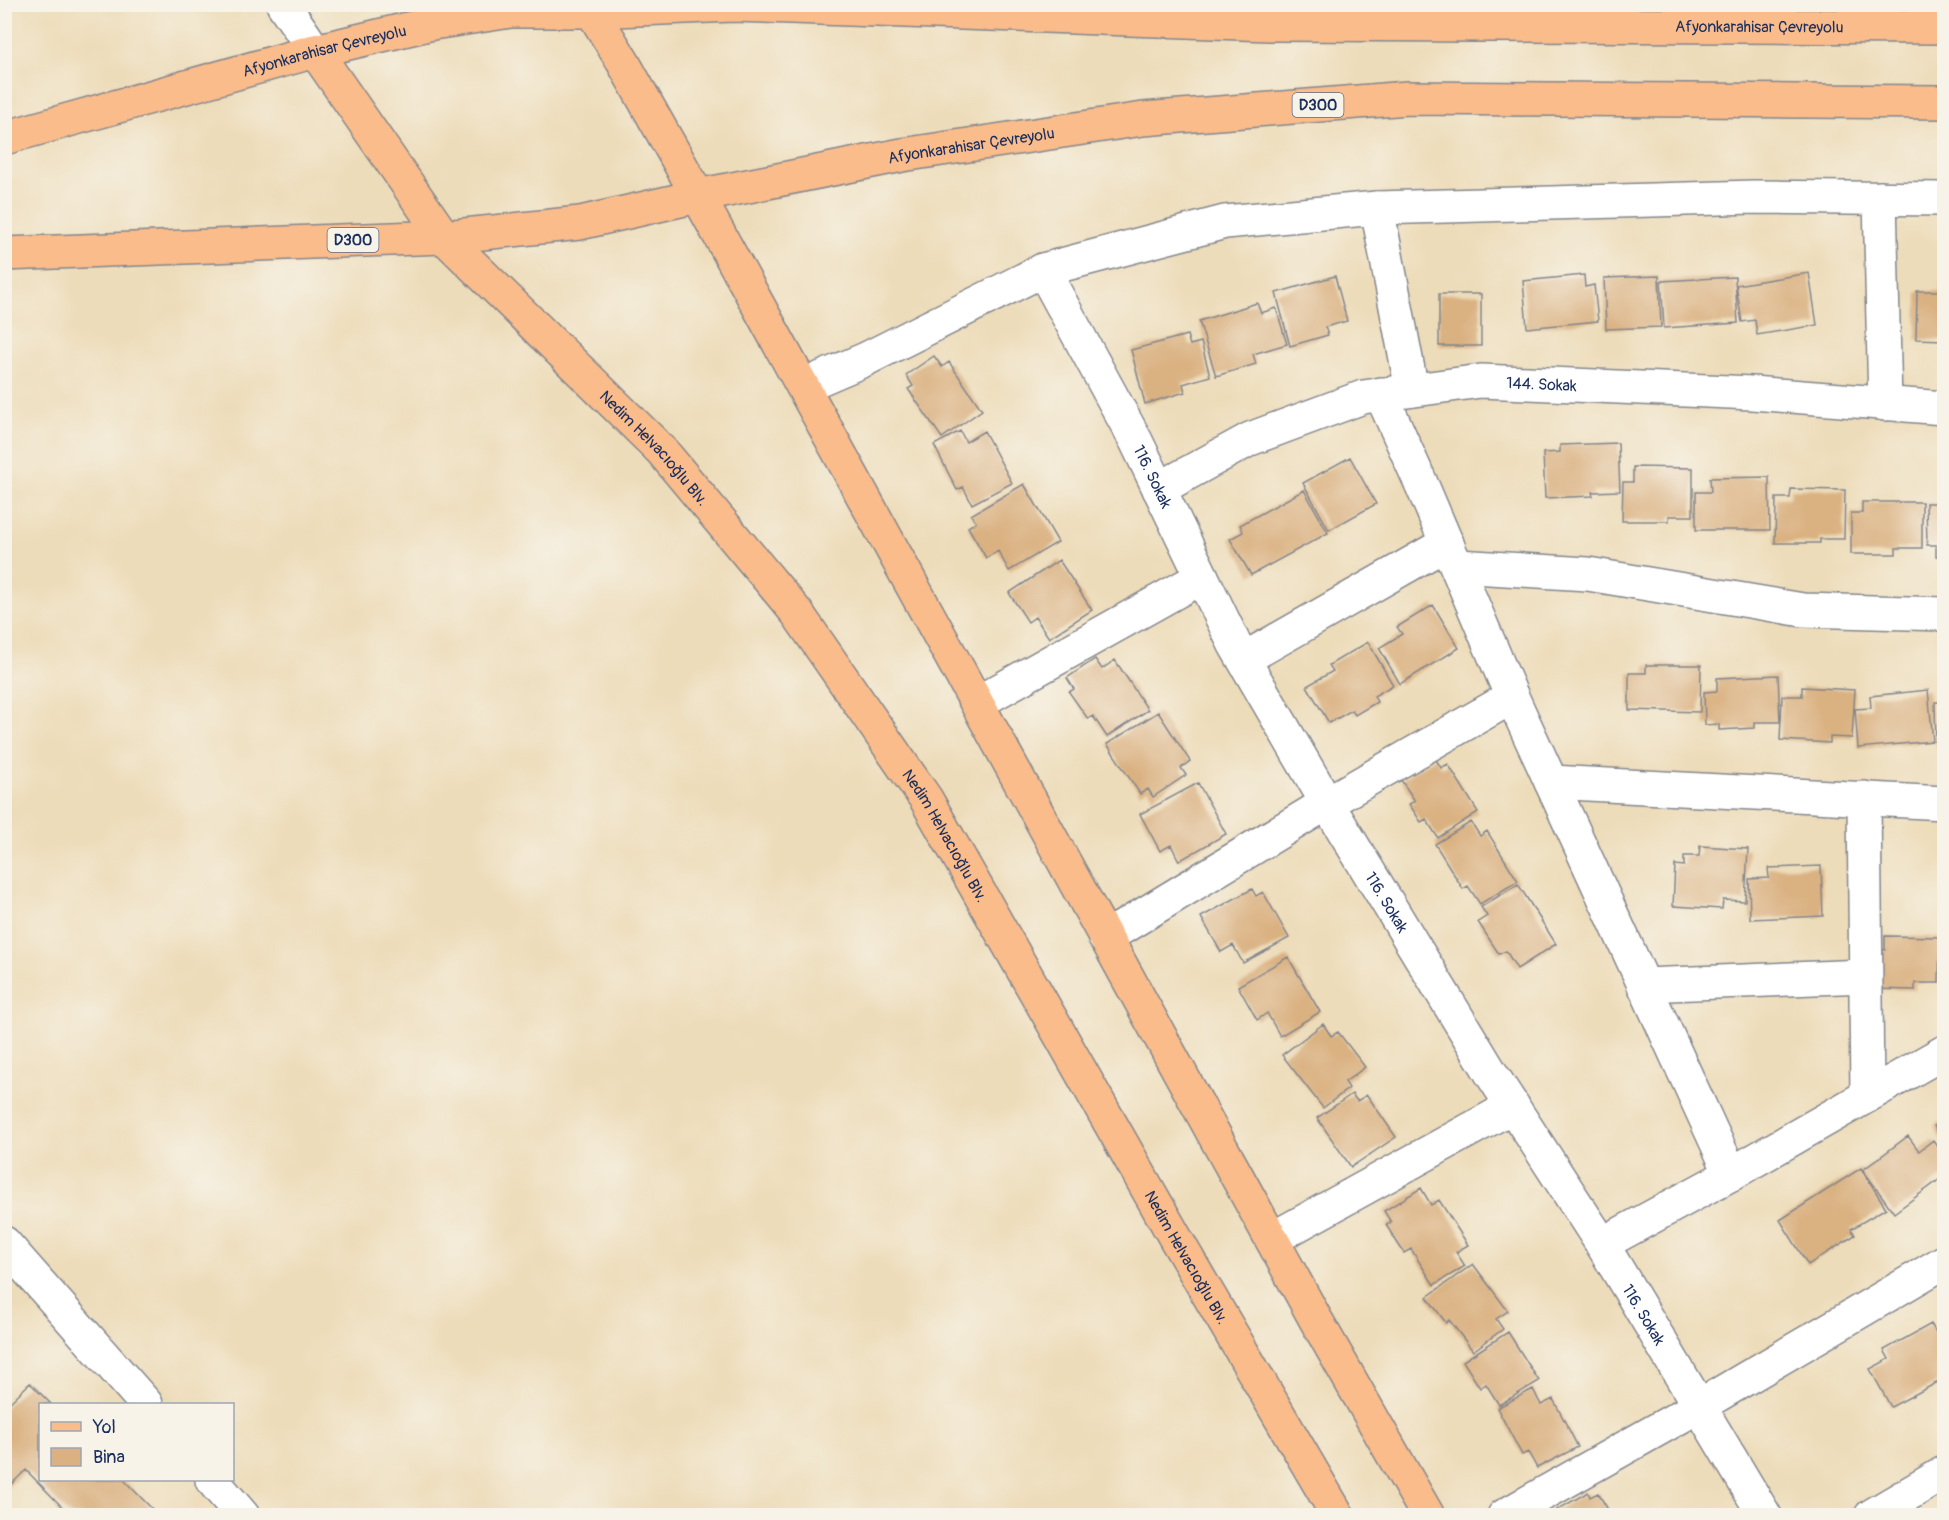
<svg xmlns="http://www.w3.org/2000/svg" width="1949" height="1520" viewBox="0 0 1949 1520" font-family="Pangolin,sans-serif">
<rect width="100%" height="100%" fill="#f7f3e8"/>
<filter id="ink" filterUnits="userSpaceOnUse"><feTurbulence type="fractalNoise" baseFrequency=".0167" numOctaves="2"/><feDisplacementMap in="SourceGraphic" scale="12" xChannelSelector="R" yChannelSelector="G"/><feConvolveMatrix kernelMatrix="1 2 1 2 8 2 1 2 1" color-interpolation-filters="sRGB"/></filter>
<filter id="wash" filterUnits="userSpaceOnUse"><feTurbulence type="fractalNoise" baseFrequency=".008" numOctaves="4" result="noise"/><feDisplacementMap in="SourceGraphic" scale="24" xChannelSelector="R" yChannelSelector="G"/><feGaussianBlur stdDeviation="1.35" result="paint"/><feColorMatrix in="noise" values="0 0 0 0 0 0 0 0 0 0 0 0 0 0 0 0 0 1.4 0 .05"/><feComposite in="paint" operator="in"/></filter>
<g filter="url(#wash)">
<rect width="100%" height="100%" fill="#eddcb9"/>
<g id="blocks">
<!-- building -->
<path fill="#dab181" d="M1809 273 1817 325 1757 335 1755 320 1742 322 1736 285Z
M1584 275 1585 287 1594 285 1598 321 1527 328 1523 281Z
M1335 276 1347 321 1325 327 1328 335 1290 346 1276 293Z
M1659 276 1661 327 1606 329 1604 278Z
M1735 277 1738 323 1664 328 1661 281Z
M1940 282 1944 283V340L1916 339 1917 291H1940Z
M1439 294H1481V346H1439Z
M1257 303 1261 313 1276 308 1287 344 1253 354 1256 364 1216 376 1199 321Z
M1187 335 1190 345 1201 342 1210 376 1183 384 1185 392 1145 404 1131 350Z
M934 356 942 367 949 362 982 410 942 438 908 389 913 386 906 375Z
M960 431 966 442 984 431 1012 483 972 504 963 487 957 490 934 445Z
M1618 443 1620 491 1592 492 1593 496 1545 498 1543 453 1560 452V445Z
M1350 457 1376 504 1329 530 1303 483Z
M1633 467 1693 468V516H1669V521H1622L1623 482H1633Z
M1769 477 1770 530H1696V492H1711L1710 478Z
M1024 484 1058 542 1009 571 998 551 986 558 968 527 976 522 971 515Z
M1791 489 1845 490 1844 539H1820V543H1775L1776 498H1790Z
M1304 490 1328 533 1251 575 1230 539 1243 532 1240 525Z
M1862 502H1922V548H1896V554H1851V513H1862Z
M1926 503H1944V557H1936V545H1927Z
M1059 560 1092 610 1049 638 1035 617 1028 622 1009 593Z
M1433 605 1459 648 1400 684 1379 648 1402 634 1397 627Z
M1368 642 1393 685 1374 696 1377 702 1355 715 1352 710 1329 723 1307 686 1333 671 1329 665Z
M1095 659 1102 669 1115 660 1148 710 1107 737 1093 716 1088 719 1069 692 1074 689 1067 678Z
M1646 665H1701L1700 712 1629 710V673H1646Z
M1778 675 1780 722H1755V728L1719 730V724L1705 725 1704 692 1717 691V678Z
M1802 687 1855 690 1852 738 1830 737V743L1780 740 1782 696H1802Z
M1928 690 1933 741 1858 748 1855 709 1871 708 1870 696Z
M1935 702H1944V748H1936Z
M1158 712 1190 761 1181 768 1186 775 1153 797 1148 789 1140 794 1107 744Z
M1435 758 1441 768 1448 764 1478 812 1438 838 1426 819 1421 822 1409 804 1415 801 1401 780Z
M1198 783 1226 834 1179 861 1171 845 1160 851 1140 814Z
M1471 822 1480 836 1487 831 1518 881 1480 904 1468 886 1463 889 1435 844Z
M1700 846 1748 849 1745 901 1723 900 1722 909 1673 906 1675 865 1684 866V856H1699Z
M1821 866 1823 916 1750 919 1749 879 1769 878 1768 868Z
M1518 884 1556 944 1517 969 1506 951 1499 954 1478 922 1487 916 1481 907Z
M1252 889 1256 896 1263 892 1289 938 1243 963 1233 945 1221 952 1201 917Z
M1942 910H1944V954H1942Z
M1885 936 1940 937 1939 983H1915V990L1868 989 1870 950H1885Z
M1288 957 1320 1012 1280 1036 1267 1013 1257 1020 1238 986Z
M1323 1024 1331 1036 1338 1032 1365 1067 1345 1082 1349 1088 1323 1108 1282 1055Z
M1352 1094 1357 1101 1367 1095 1396 1137 1351 1167 1317 1118Z
M1944 1120V1145L1934 1126Z
M1908 1136 1919 1151 1933 1140 1944 1155V1176L1894 1213 1863 1170Z
M1861 1168 1886 1208 1851 1229 1855 1235 1808 1265 1780 1220Z
M1421 1188 1431 1205 1439 1200 1468 1245 1456 1252 1465 1266 1434 1285 1411 1249 1404 1253 1386 1225 1391 1222 1384 1211Z
M1473 1264 1508 1311 1496 1319 1503 1329 1473 1351 1449 1320 1446 1323 1427 1297Z
M1931 1324 1937 1334 1944 1330V1379L1891 1407 1870 1369 1889 1359 1884 1350Z
M1508 1332 1539 1381 1499 1405 1486 1384 1480 1388 1463 1361Z
M30 1383 51 1404H40V1480H124L159 1516H71L26 1470 4 1491V1408Z
M1533 1389 1541 1405 1553 1399 1578 1447 1537 1468 1528 1452 1522 1455 1497 1408Z
M1588 1492 1590 1497 1598 1493 1612 1516H1551L1550 1514Z"/>
</g>
</g>
<g filter="url(#ink)">
<use href="#blocks" fill-opacity="0" stroke="#84868c" stroke-width="1.5"/>
<g fill="none" stroke-linecap="round" stroke-linejoin="round">
<defs>
<g id="minor">
<path d="M283 4 315 51"/>
<path d="M1880 198 1885 404"/>
<path d="M1377 208 1412 390"/>
<path id="s1" d="M1043 270 1136 441 1235 645 1327 803 1491 1073 1602 1244 1765 1516"/>
<path d="M803 386 866 359 1043 270 1225 222 1377 208 1754 197 1944 199"/>
<path d="M1381 394 1424 490 1512 697 1731 1174"/>
<path id="s2" d="M1159 489 1250 439 1363 397 1481 381 1752 393 1944 408"/>
<path d="M1457 566 1588 574 1803 610 1944 614"/>
<path d="M1244 659 1447 543"/>
<path d="M977 703 1202 577"/>
<path d="M1551 782 1944 803"/>
<path d="M1864 798 1867 1096"/>
<path d="M1105 938 1327 803 1512 697"/>
<path d="M1644 985 1865 976"/>
<path d="M1272 1239 1513 1106"/>
<path d="M4 1243 146 1404"/>
<path d="M1602 1244 1731 1174 1944 1052"/>
<path d="M212 1480 243 1516"/>
<path d="M1504 1516 1699 1406 1944 1262"/>
<path d="M1871 1516 1944 1473"/>
</g>
<g id="major">
<path d="M698 196 1316 1320 1428 1516"/>
<path id="s3" d="M444 237 662 451 797 613 926 799 1176 1239 1338 1516"/>
</g>
<g id="highway">
<path d="M592 11 623 62 698 196"/>
<path d="M315 51 444 237"/>
<path id="s4" d="M4 138 315 51 433 23 511 11H592L733 5 1269 24 1944 27"/>
<path id="s5" d="M4 254 444 237 580 223 698 196 902 155 1143 119 1408 98 1944 102"/>
</g>
</defs>
<!-- minor casing -->
<use href="#minor" stroke="#84868c" stroke-width="36"/>
<!-- major casing -->
<use href="#major" stroke="#84868c" stroke-width="36"/>
<!-- highway casing -->
<use href="#highway" stroke="#84868c" stroke-width="36"/>
<!-- minor -->
<use href="#minor" stroke="#fff" stroke-width="33"/>
<!-- major -->
<use href="#major" stroke="#fabc8b" stroke-width="33"/>
<!-- highway -->
<use href="#highway" stroke="#fabc8b" stroke-width="33"/>
</g>
</g>
<g text-anchor="middle" stroke-width="4.5" stroke-linejoin="round" paint-order="stroke">
<!-- shield labels -->
<g fill="#f7f3e8" stroke="#5d6a87" stroke-width="1.5">
<rect x="1292.5" y="93" width="51" height="24" rx="4.5"/>
<rect x="327.5" y="228" width="51" height="24" rx="4.5"/>
</g>
<g font-size="15" font-weight="bold" fill="#1b2f5e">
<text x="1318" y="110">D300</text>
<text x="353" y="245">D300</text>
</g>
<!-- street labels -->
<g font-size="16" fill="#1b2f5e" stroke="#f7f3e8">
<text dy="6" stroke="none"><textPath href="#s4" startOffset="1772">Afyonkarahisar Çevreyolu</textPath></text>
<text dy="6" stroke="none"><textPath href="#s4" startOffset="332">Afyonkarahisar Çevreyolu</textPath></text>
<text dy="6" stroke="none"><textPath href="#s5" startOffset="976">Afyonkarahisar Çevreyolu</textPath></text>
<text dy="6" stroke="none"><textPath href="#s2" startOffset="404">144. Sokak</textPath></text>
<text dy="6" stroke="none"><textPath href="#s3" startOffset="298">Nedim Helvacıoğlu Blv.</textPath></text>
<text dy="6" stroke="none"><textPath href="#s1" startOffset="234">116. Sokak</textPath></text>
<text dy="6" stroke="none"><textPath href="#s3" startOffset="784">Nedim Helvacıoğlu Blv.</textPath></text>
<text dy="6" stroke="none"><textPath href="#s1" startOffset="720">116. Sokak</textPath></text>
<text dy="6" stroke="none"><textPath href="#s3" startOffset="1270">Nedim Helvacıoğlu Blv.</textPath></text>
<text dy="6" stroke="none"><textPath href="#s1" startOffset="1206">116. Sokak</textPath></text>
</g>
</g>
<!-- margin -->
<rect width="1949" height="1520" fill="none" stroke="#f7f3e8" stroke-width="24"/>
<!-- legend -->
<rect x="39" y="1403" width="195" height="78" fill="#f7f3e8" stroke="#9fa5b1" stroke-width="1.5"/>
<rect x="51" y="1422" width="30" height="9" fill="#fabc8b" stroke="#9fa5b1" stroke-width="1.5"/>
<text x="93" y="1433" font-size="18" fill="#1b2f5e">Yol</text>
<rect x="51" y="1448" width="30" height="18" fill="#dab181" stroke="#9fa5b1" stroke-width="1.5"/>
<text x="93" y="1463" font-size="18" fill="#1b2f5e">Bina</text>
</svg>
